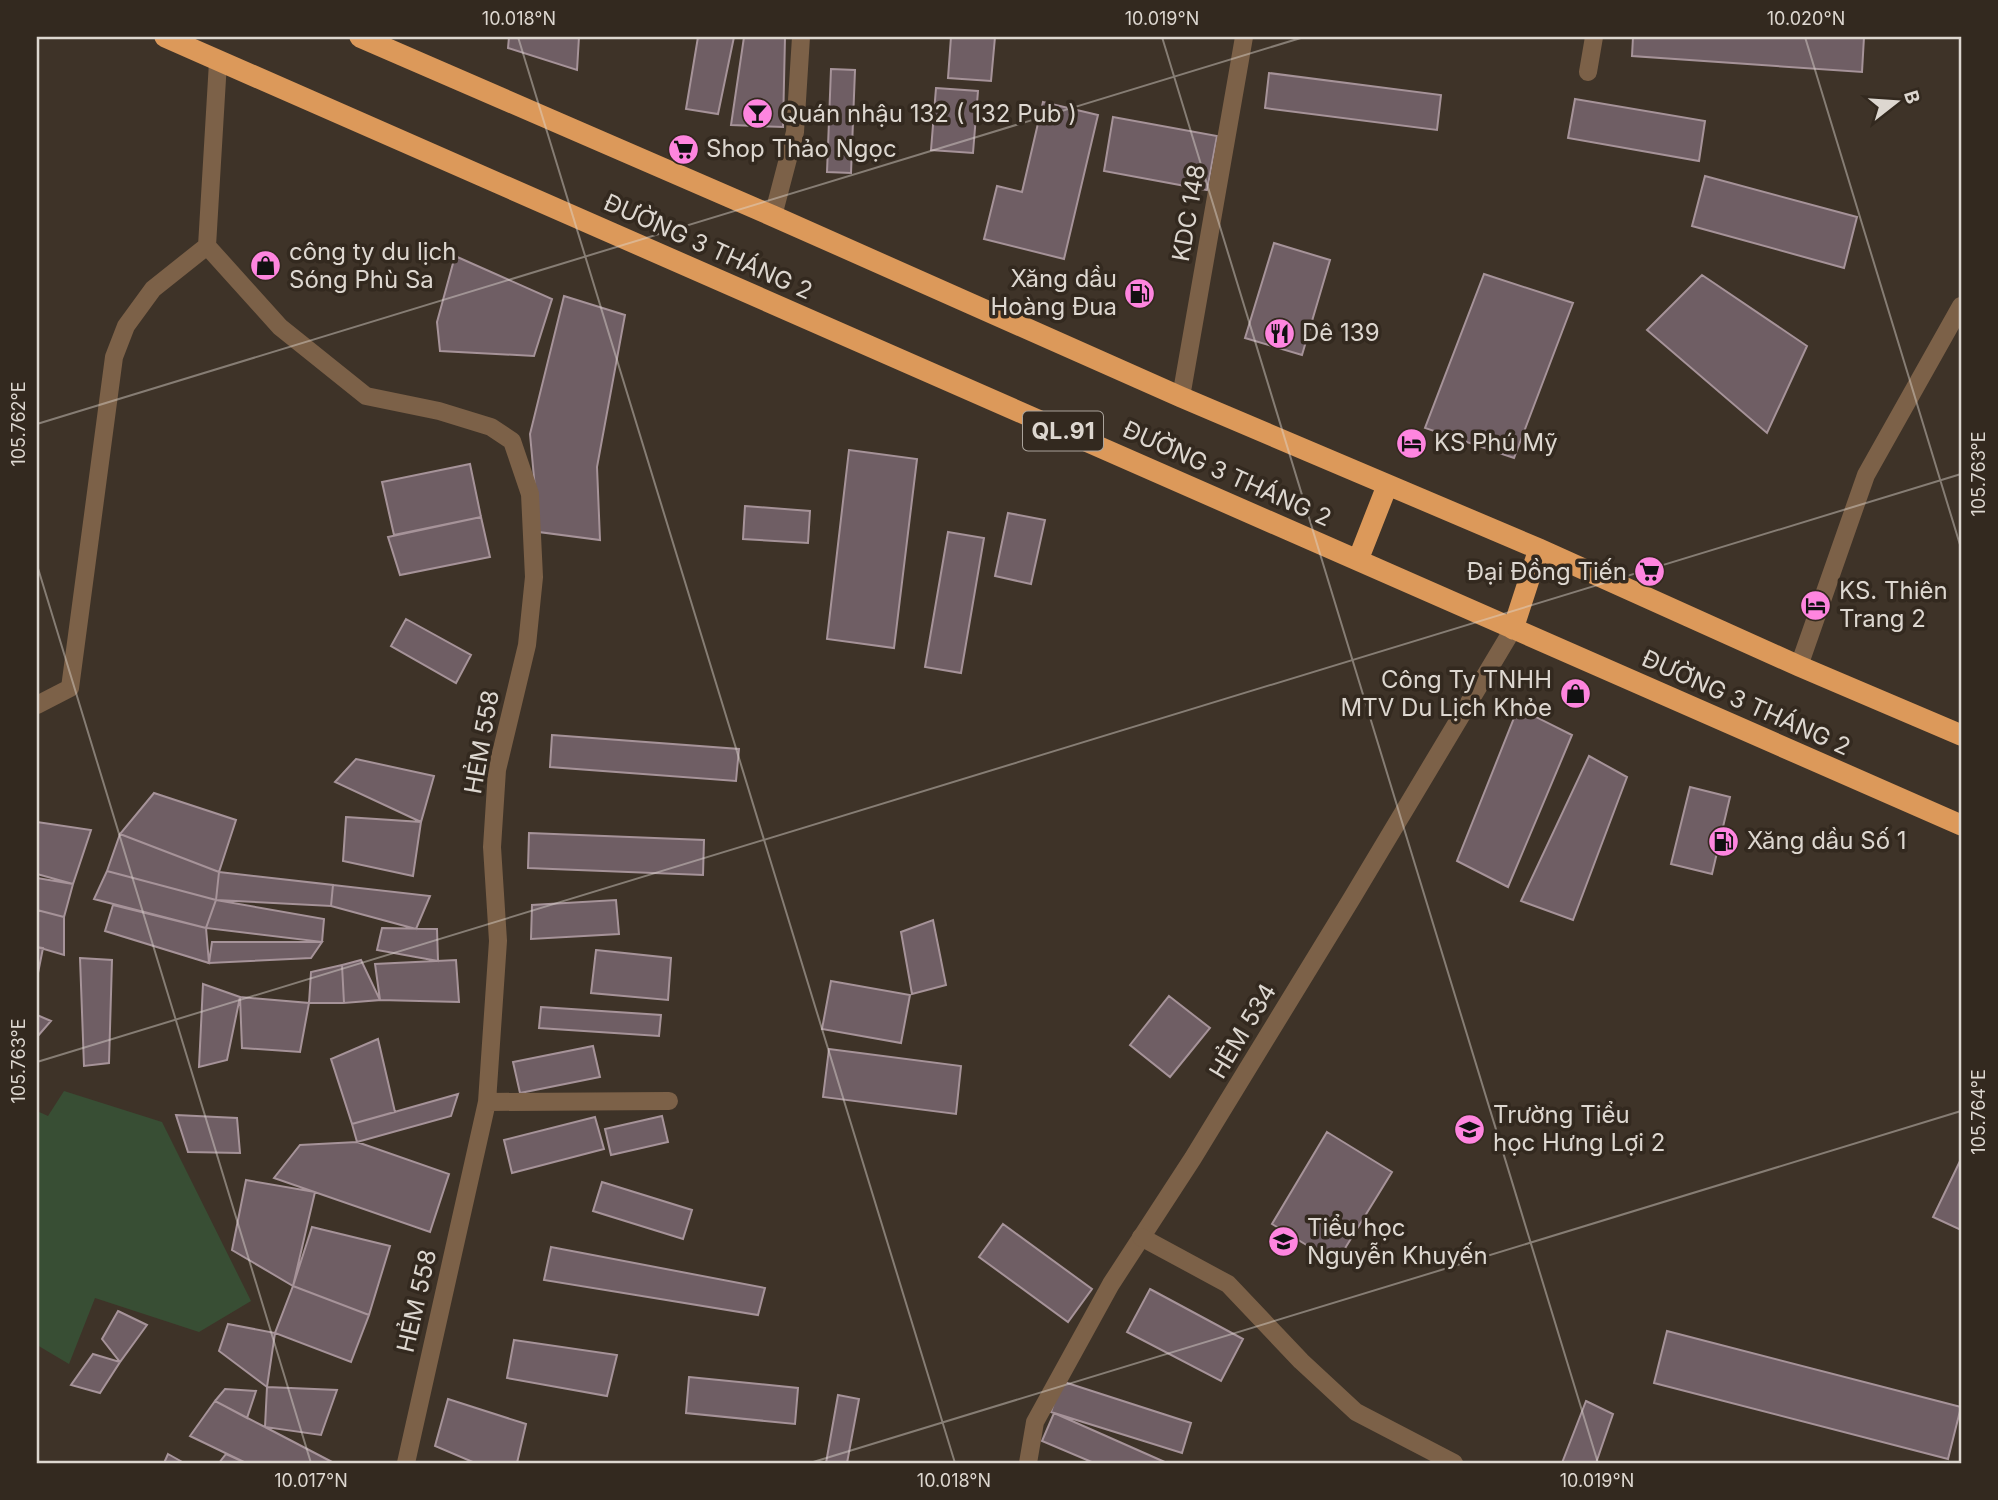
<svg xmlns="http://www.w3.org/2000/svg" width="1998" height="1500" viewBox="0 0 1998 1500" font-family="Inter,sans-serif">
<rect width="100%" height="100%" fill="#3e3328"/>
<!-- green -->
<path fill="#384e34" d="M64 1091 162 1122 251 1301 199 1332 95 1298 69 1364 37 1345V1111L48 1116Z"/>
<!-- building -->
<path fill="#6f5e64" stroke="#a69399" stroke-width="2" d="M509 37H579L577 70 508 48Z
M698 37H734L718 114 686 109Z
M744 37H785L783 127 731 125Z
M951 37H995L991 81 948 78Z
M1633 37H1864L1862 72 1632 56Z
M831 69 855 70 851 173 827 172Z
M1269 73 1441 95 1437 130 1265 108Z
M936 88 978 91 973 153 931 150Z
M1575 99 1705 121 1699 161 1568 138Z
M1043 102 1098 115 1064 259 984 239 997 186 1022 192Z
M1113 117 1217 136 1207 190 1104 171Z
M1705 176 1857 217 1844 268 1692 226Z
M1274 243 1330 260 1302 355 1245 338Z
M455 256 552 299 534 356 440 351 437 322Z
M1484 274 1573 303 1514 458 1425 428Z
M1702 275 1807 346 1767 433 1647 330Z
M564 296 625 315 597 467 600 540 539 532 530 434Z
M849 450 917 459 894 648 827 639Z
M470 464 481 517 394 535 382 482Z
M745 506 810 511 808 543 743 539Z
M1008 513 1045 520 1031 584 995 576Z
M481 517 490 557 400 575 388 537Z
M948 532 984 538 961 673 925 667Z
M406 619 471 655 456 683 391 646Z
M1518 708 1572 735 1508 887 1457 861Z
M552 735 739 749 736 781 550 767Z
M1589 756 1627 777 1573 920 1521 901Z
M356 759 434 776 421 822 335 782Z
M1690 787 1730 797 1712 874 1671 864Z
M154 793 236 820 219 872 120 834Z
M346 817 421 822 413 876 343 861Z
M37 822 91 830 73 884 37 874Z
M529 833 704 840 703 875 528 868Z
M120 834 219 872 216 900 107 871Z
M107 871 216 900 206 928 94 899Z
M219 872 333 885 331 906 216 900Z
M37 878 73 884 64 917 37 910Z
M333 885 430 896 416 929 331 906Z
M216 900 324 919 322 942 206 928Z
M616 900 619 934 531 939 532 905Z
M113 905 206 928 209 963 105 931Z
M37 910 64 917V955L37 947Z
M933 920 946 985 912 994 901 932Z
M382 928 437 929 438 961 377 950Z
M212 942H322L311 958 209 963Z
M37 947 43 948 37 978Z
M596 950 671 958 668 1000 591 993Z
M80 958 112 960 109 1063 84 1066Z
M361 960 380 1000 344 1003 342 965Z
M456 960 459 1002 380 1000 375 964Z
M342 965 344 1003H309L311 972Z
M831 981 910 995 901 1043 822 1029Z
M203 984 240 997 227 1060 199 1067Z
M1169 996 1210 1028 1170 1077 1130 1045Z
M240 997 309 1003 300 1052 242 1048Z
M541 1007 661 1015 659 1036 539 1028Z
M37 1015 51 1021 37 1037Z
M378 1039 395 1112 352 1124 331 1059Z
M593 1046 600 1077 520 1093 513 1062Z
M829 1049 961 1066 956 1114 823 1097Z
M458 1094 451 1116 357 1142 352 1124Z
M176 1115 237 1118 240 1153 188 1152Z
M662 1116 668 1142 611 1155 605 1129Z
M595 1117 604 1149 512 1173 504 1140Z
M1327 1132 1392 1172 1336 1263 1272 1224Z
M357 1142 449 1174 430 1232 274 1178 300 1145Z
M1961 1159V1230L1933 1217Z
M246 1180 315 1192 293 1286 232 1250Z
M602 1182 692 1210 683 1239 593 1211Z
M1003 1224 1092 1289 1068 1322 979 1257Z
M312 1227 390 1246 369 1315 293 1286Z
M551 1247 765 1288 758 1315 544 1280Z
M293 1286 369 1315 351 1362 275 1333Z
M1150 1289 1243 1339 1221 1381 1127 1332Z
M118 1311 147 1325 120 1362 102 1339Z
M228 1324 275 1333 267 1387 219 1351Z
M1667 1331 1961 1407 1948 1459 1654 1383Z
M514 1340 617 1355 607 1396 507 1378Z
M93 1354 120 1362 100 1393 71 1385Z
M689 1377 798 1388 795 1424 686 1413Z
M1061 1381 1191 1423 1182 1453 1051 1412Z
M267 1387 337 1390 321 1435 265 1427Z
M225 1389 256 1391 247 1418 215 1401Z
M838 1395 859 1399 847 1463H826Z
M448 1399 526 1424 517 1463H475L435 1446Z
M215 1401 265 1427 334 1463H246L190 1436Z
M1586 1401 1613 1414 1596 1463H1562Z
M1054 1413 1167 1463H1094L1042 1441Z
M168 1454 184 1463H164Z
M226 1454 246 1463H219Z"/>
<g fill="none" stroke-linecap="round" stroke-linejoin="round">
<!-- lane -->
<path stroke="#7c6148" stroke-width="18" d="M1028 1463 1035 1422 1111 1284 1193 1158 1352 898 1513 629"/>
<!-- street -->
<path stroke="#7c6148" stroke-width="18" d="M1588 72 1594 37
M773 216 795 132 801 37
M207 246 280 327 366 396 439 411 491 427 512 441 530 494 534 577 527 645 497 770 492 847 498 941 487 1102 406 1463
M1181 397 1244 37
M1799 666 1866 475 1961 306
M37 705 70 688 114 357 126 326 153 289 207 246 218 62
M487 1102 669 1101
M1141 1237 1228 1284 1301 1361 1356 1412 1454 1463"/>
<!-- highway -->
<path stroke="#dc995a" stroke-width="21" d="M165 37 1961 825
M360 37 773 216 1181 397 1539 549 1799 666 1961 735
M1358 560 1387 486
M1513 629 1539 549"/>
</g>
<!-- ticks -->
<path fill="none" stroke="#ddd7d0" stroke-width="2" stroke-opacity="0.45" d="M518 37 955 1463M1162 37 1598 1463M1805 37 1961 548M37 424 1304 37M37 565 311 1463M37 1062 1961 474M810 1463 1961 1111"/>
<!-- icons -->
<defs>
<symbol id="bar-disc" viewBox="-11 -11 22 22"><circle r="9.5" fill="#fe85df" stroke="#33291f"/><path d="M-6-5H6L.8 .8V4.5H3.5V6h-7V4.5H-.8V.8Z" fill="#111"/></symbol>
<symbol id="supermarket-disc" viewBox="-11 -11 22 22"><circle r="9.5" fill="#fe85df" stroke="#33291f"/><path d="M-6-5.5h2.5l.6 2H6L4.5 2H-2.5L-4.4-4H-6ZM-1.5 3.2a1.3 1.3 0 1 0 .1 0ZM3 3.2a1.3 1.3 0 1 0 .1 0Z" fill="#111"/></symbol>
<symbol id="shop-disc" viewBox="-11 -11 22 22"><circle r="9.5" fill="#fe85df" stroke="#33291f"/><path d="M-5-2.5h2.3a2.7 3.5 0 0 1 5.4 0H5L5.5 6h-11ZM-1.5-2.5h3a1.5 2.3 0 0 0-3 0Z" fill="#111"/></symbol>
<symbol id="fuel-disc" viewBox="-11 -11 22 22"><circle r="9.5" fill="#fe85df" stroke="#33291f"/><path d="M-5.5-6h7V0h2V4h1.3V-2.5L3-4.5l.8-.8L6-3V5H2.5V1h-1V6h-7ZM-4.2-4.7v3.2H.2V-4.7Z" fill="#111"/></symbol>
<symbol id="restaurant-disc" viewBox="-11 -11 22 22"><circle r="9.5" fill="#fe85df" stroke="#33291f"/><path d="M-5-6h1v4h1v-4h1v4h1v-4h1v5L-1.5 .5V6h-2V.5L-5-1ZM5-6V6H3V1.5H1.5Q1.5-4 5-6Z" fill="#111"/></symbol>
<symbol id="hotel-disc" viewBox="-11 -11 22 22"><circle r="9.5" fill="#fe85df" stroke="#33291f"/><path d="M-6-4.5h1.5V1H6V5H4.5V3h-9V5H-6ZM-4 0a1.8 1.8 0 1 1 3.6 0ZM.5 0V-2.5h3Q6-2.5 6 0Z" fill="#111"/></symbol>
<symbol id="school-disc" viewBox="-11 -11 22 22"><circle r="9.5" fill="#fe85df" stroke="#33291f"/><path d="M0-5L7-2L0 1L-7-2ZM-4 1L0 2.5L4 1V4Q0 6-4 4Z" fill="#111"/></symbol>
</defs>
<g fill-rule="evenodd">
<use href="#bar-disc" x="740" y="96" width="35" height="35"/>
<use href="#supermarket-disc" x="666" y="132" width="35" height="35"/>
<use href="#shop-disc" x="248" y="248" width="35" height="35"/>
<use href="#fuel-disc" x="1122" y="276" width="35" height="35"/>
<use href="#restaurant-disc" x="1262" y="316" width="35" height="35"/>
<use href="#hotel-disc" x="1394" y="426" width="35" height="35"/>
<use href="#supermarket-disc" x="1632" y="554" width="35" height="35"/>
<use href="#hotel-disc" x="1798" y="588" width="35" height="35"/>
<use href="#shop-disc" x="1558" y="676" width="35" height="35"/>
<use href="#fuel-disc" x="1706" y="824" width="35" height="35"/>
<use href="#school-disc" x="1452" y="1112" width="35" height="35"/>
<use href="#school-disc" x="1266" y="1224" width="35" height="35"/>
</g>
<g text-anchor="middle" stroke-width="7" stroke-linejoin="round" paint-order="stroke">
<!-- shield labels -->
<rect fill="#33291f" stroke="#aaa39b" stroke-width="2" x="1023" y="411.5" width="80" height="39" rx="5"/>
<g font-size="23" font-weight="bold" fill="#ddd7d0">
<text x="1063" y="439">QL.91</text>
</g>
<!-- poi labels -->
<g font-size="24" fill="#ddd7d0" stroke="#33291f" text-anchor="start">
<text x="780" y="122">Quán nhậu 132 ( 132 Pub )</text>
<text x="706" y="157">Shop Thảo Ngọc</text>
<text x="289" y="260">công ty du lịch<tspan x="289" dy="28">Sóng Phù Sa</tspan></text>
<text x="1117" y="287" text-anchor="end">Xăng dầu<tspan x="1117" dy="28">Hoàng Đua</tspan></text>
<text x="1302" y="341">Dê 139</text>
<text x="1434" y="451">KS Phú Mỹ</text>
<text x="1627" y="580" text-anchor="end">Đại Đồng Tiến</text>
<text x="1839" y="599">KS. Thiên<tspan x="1839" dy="28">Trang 2</tspan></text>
<text x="1552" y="688" text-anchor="end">Công Ty TNHH<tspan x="1552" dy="28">MTV Du Lịch Khỏe</tspan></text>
<text x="1747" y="849">Xăng dầu Số 1</text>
<text x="1493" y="1123">Trường Tiểu<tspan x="1493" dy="28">học Hưng Lợi 2</tspan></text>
<text x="1307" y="1236">Tiểu học<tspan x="1307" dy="28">Nguyễn Khuyến</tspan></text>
</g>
<!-- street labels -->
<g font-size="24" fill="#ddd7d0" stroke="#33291f">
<text transform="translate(1189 213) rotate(-80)" y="8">KDC 148</text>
<text transform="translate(708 247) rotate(24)" y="8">ĐƯỜNG 3 THÁNG 2</text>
<text transform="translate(1227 474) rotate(24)" y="8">ĐƯỜNG 3 THÁNG 2</text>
<text transform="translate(1746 703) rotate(24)" y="8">ĐƯỜNG 3 THÁNG 2</text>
<text transform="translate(482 742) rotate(-80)" y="8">HẺM 558</text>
<text transform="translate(1243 1031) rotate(-59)" y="8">HẺM 534</text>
<text transform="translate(417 1301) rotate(-77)" y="8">HẺM 558</text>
</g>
</g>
<!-- border -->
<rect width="1998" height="1500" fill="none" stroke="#33291f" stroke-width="77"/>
<!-- north arrow -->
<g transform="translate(1896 102) rotate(73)" stroke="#33291f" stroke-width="5" paint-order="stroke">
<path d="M0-5L12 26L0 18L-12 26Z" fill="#ddd7d0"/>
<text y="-10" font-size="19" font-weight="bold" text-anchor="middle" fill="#ddd7d0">B</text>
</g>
<rect x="38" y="38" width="1922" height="1424" fill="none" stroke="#ddd7d0" stroke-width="2.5"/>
<g font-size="18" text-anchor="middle" fill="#ddd7d0">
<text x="519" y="25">10.018°N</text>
<text x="1162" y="25">10.019°N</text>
<text x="1806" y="25">10.020°N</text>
<text transform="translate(19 424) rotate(-90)" y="6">105.762°E</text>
<text transform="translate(1979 474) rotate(-90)" y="6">105.763°E</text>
<text transform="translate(19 1061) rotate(-90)" y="6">105.763°E</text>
<text transform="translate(1979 1112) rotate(-90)" y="6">105.764°E</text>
<text x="311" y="1487">10.017°N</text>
<text x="954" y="1487">10.018°N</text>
<text x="1597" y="1487">10.019°N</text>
</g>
</svg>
